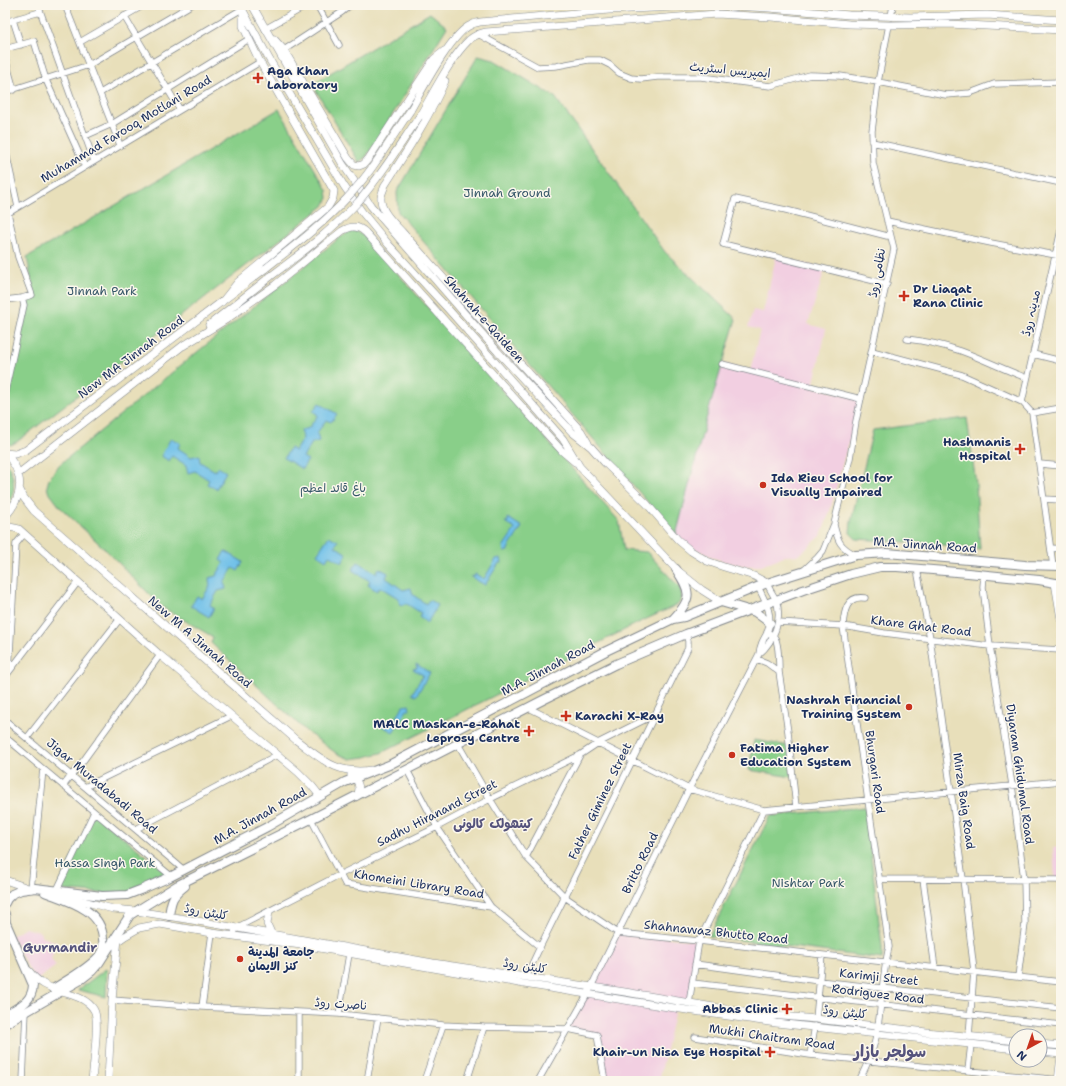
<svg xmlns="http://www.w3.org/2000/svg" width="1066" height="1086" viewBox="0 0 1066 1086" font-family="'Shantell Sans','Playpen Sans Arabic',sans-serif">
<rect width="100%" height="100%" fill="#fbf7ec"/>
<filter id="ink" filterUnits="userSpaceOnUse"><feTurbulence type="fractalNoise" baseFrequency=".025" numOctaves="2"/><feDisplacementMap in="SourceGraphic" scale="8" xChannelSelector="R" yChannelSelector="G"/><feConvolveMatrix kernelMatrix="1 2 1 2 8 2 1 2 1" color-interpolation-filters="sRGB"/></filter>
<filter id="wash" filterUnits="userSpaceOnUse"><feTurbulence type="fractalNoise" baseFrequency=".012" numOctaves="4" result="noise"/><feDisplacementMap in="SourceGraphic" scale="16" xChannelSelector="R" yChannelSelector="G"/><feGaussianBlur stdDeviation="0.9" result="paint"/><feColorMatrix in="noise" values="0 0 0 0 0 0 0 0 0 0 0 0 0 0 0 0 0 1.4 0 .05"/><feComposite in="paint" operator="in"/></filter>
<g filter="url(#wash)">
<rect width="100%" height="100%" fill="#e8dfba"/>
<!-- built -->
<path fill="#f2cfe1" d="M776 257 825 269 808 324 826 329 813 387 861 399 856 421 844 458 830 511 821 536 799 555 785 556 759 566H747L729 563 714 558 693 548 676 535 707 416 722 364 750 371 760 330 748 327 753 310 763 312Z
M1061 847V880H1055L1053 848Z
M25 928 40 932 42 937 57 942 51 959 56 966 37 980 33 976 11 936Z
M618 933 699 941 688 1006 676 1005 659 1081H624L605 1076 597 1035 568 1028Z"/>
<!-- green -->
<path fill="#89cf89" stroke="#527f74" d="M430 13 447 27 366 157 359 162 312 84Z
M478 56 494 60 555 97 665 252 736 319 707 416 676 535 398 212 397 192Z
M279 109 327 190 328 198 324 206 18 441 11 445 6 443 5 401 29 300 35 299 27 257Z
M356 231 365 237 619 521 624 550 647 552 679 587C682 594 684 600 677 605L642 621 381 753 365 757 350 759 336 753 307 732 211 643 213 637 162 607 107 551 60 507 48 491 47 486 49 479 59 465 191 357 342 236 349 232Z
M967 418 976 484 980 549 925 543 856 539 850 533 851 521 873 430Z
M5 461C16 476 17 494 5 508Z
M754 740 789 746 792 777 749 770Z
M865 807 882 947V959L709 936 770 816Z
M93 813 171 876 127 895 57 890Z
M107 968 106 997 78 990Z"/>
<!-- water -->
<path fill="#6dbfe8" stroke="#4477a3" d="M319 403 337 414 331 422 326 420 317 433 319 441 312 443 303 457 308 460 302 469 284 458 290 448 295 451 303 438 301 430 309 428 318 415 313 411Z
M171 438 180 443 178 448 191 457 199 455 200 462 215 471 218 467 226 472 216 489 207 484 209 480 195 471 188 473 186 465 172 456 169 461 161 456Z
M508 518 522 527 508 549V551L504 552 503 547 515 529 505 522H508Z
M329 536 338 541 335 546 347 554 342 563 329 555 326 560 317 554Z
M225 551 243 562 238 571 233 568 224 582 226 589 218 591 210 605 214 608 209 617 191 606 197 596 202 599 210 586 209 578 216 576 224 563 220 560Z
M501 558 502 563H499L485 585 471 577 475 576V574L484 579 496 559Z
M358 562 376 573 379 568 388 573 386 578 403 590 411 588 413 595 426 604 429 600 438 605 427 623 419 617 421 613 407 604 400 605 398 598 380 587 377 591 368 585 370 581 352 570Z
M416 664 430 673 416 696 412 694 423 675 413 669 417 668Z
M409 705 410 710H407L393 732 379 724 383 723 382 720 392 726 403 706Z"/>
</g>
<g filter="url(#ink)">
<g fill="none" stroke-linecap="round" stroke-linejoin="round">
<defs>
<path id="minor" d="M38 5 94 161
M65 5 120 145
M317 5 339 45
M504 6 505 5
M124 16 180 110
M891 17 893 5
M13 20 21 45
M5 22 40 12
M265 29 308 5
M478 34 538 67 556 66 588 60H600L610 65 619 73 631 78 641 79 657 77H701L770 86 810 75 840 76 878 82 946 95 970 93 994 84 1061 82
M80 42 144 5
M5 49 34 41 46 80 85 167
M284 50 342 12 350 5
M5 58 14 90
M5 92 89 65 191 5
M100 93 242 9
M85 136 112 124 249 39
M872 142 1061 183
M5 148 18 207
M5 215 260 62
M887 221 991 243 1061 256
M887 284 723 244 735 199 786 210 887 236
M5 300 22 298 32 295 18 257 8 213
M907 339C925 341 943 345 961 351 983 359 1005 370 1027 378
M872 351 962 375 1022 402 1032 413 1053 566
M1033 354 1061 361
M722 364 861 399
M5 392 24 305 22 298
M1022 402 1061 230
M1032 413 1061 408
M1040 464 1061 466
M1044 499 1061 500
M834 525C838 542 840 547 856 555
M1051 548 1061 549
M918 569V575L930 638 963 879 974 971 969 1036
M804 570 817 558 823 551 834 524 850 458 856 421 894 249 873 163 872 131 878 82 889 25
M984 575 983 587 990 646 1012 785 1024 879 1025 924 1018 977
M758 587C766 602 774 616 767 633 763 640 760 645 759 654
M778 622 843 626 884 633 990 646 1061 650
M767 632C770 634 773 635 775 638 779 645 779 664 779 672L788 732 796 807
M757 659 767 663 779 672
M9 671 16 544 24 534
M5 677 77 583
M529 708 689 789 764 810 1061 781
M5 720 184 870
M5 737 171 876
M27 738 119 620
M458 744 490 799 526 857 565 897 618 933 699 941 1061 982
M407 770 437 827 491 907 540 947
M63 786 83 761 160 655
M85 787 231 716
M311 819 345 884 491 907
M136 829 277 755
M526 857 580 755
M879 879 1061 880
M923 879 935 968
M31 889 43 769
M57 890 94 812
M233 936 236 928 339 875 437 827 490 799 580 755 598 743 656 714
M695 964 819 981 1061 1008
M526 977 540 947 688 648V641L686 634
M692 983 1061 1025
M112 1000 202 1007 339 1014 443 1025 484 1027 568 1029 597 1035 605 1081
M689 1003 699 941 764 810
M202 1007 212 933
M339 1014 349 954
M816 1019 822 955
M695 1037 810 1055 1061 1080
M810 1055 815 1026
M968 1071 971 1044
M23 1081 26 1011
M299 1081V1012
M367 1081 378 1018
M424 1081 443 1025
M467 1081 484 1027
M538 1081 588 993 689 789 759 654C774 641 783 619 776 600 773 594 769 589 767 583
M859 1081C867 1065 874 1050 877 1032 882 1004 882 975 889 947L843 626C844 611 847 595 865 598"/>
<path id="major" d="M240 5 268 57 344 186 362 212 389 245 448 309 563 439 580 467 676 569 702 590 721 602
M252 5 342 163 371 206 498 352 572 432 591 447 605 463 647 504 678 540 691 551 707 561 724 567 754 576 767 583
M274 39 284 50 348 158 354 165 359 166 364 164 369 158 434 59 444 51
M445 81C429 118 407 151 385 185 384 189 381 194 381 198 380 211 395 224 403 233L581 431 588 443
M410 111C421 92 452 32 471 25 473 23 477 23 480 22L609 10 718 5 769 8 849 15 910 17 987 15 1061 20
M419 117C433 94 450 58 469 40 474 36 480 33 486 32L717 14 771 17 849 24 889 25 949 24 1061 30
M222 302 238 282 328 207 333 198 334 191 260 62 243 26V13
M209 325 271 276
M183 346 227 319 275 285 342 231C351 226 357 225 365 232L562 451 575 462
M5 453 15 454 26 450 266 268
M5 453C25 473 24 496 5 517
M18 474 185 344
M20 490 24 498 34 511 296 740C322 759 336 775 371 770
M5 526 19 529 160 655 298 772 312 786 320 796
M1055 583 1061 619
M351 775C358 780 361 788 357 796
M5 880 31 889
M64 896 113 909 136 911 192 920 433 963 625 992 749 1013 816 1019 935 1033 1016 1041
M269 912 267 924 272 935
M111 946 125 936 139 928 160 924 212 933 308 946 524 984 687 1010 776 1023 1016 1049
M29 971C38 983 48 987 62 992 73 995 88 999 94 1010 100 1020 93 1067 92 1081
M1040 1044 1061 1046
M1040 1052 1061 1054
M108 1081 112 1000 118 939
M1058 1081 1061 1056"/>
<path id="highway" d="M721 602 755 612 770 623
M673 619C694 598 690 591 676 569
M45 892C68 901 102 909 103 939 104 946 103 951 99 956 88 969 67 980 53 989
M5 903 7 899 12 894 21 890 35 888 102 896 127 895 140 890 168 878 267 827 345 782 389 765 606 651 673 619 684 617 767 583 856 555 887 553 1025 565 1061 566
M5 914 6 923 33 985C32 1003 18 1007 5 1015
M169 916C171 900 172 896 185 886
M5 1024 79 981 92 971 99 963 130 915 178 885 311 819 543 700 616 664 686 634 803 590 851 574 880 567H897L968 573 1039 580 1061 584"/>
</defs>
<!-- minor casing -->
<use href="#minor" stroke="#82878c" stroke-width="7"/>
<!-- major casing -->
<use href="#major" stroke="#82878c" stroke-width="8"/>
<!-- highway casing -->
<use href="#highway" stroke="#82878c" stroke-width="10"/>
<!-- minor -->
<use href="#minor" stroke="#fff" stroke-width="5.5"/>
<!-- major -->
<use href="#major" stroke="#fff" stroke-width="7"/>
<!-- highway -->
<use href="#highway" stroke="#fff" stroke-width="8"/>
<defs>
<path id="major-bridge" d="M266 268C294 246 323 224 347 198 372 172 390 140 410 111
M271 276C302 253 332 230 358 202 381 176 399 146 419 117"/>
</defs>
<!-- major-bridge casing -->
<use href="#major-bridge" stroke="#82878c" stroke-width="8" stroke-linecap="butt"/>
<!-- major-bridge -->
<use href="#major-bridge" stroke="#fff" stroke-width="7"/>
</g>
</g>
<!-- markers -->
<g fill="#c8321e" stroke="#fbf7ec" stroke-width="1.5">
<path d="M256 72h4v4h4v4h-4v4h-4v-4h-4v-4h4z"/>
<path d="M902 290h4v4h4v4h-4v4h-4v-4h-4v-4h4z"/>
<path d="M1018 443h4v4h4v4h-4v4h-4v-4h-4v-4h4z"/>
<circle cx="763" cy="485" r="4"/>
<circle cx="909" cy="707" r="4"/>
<path d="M564 710h4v4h4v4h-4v4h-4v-4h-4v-4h4z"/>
<path d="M527 725h4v4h4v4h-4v4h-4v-4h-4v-4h4z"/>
<circle cx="732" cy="755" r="4"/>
<circle cx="240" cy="959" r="4"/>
<path d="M785 1003h4v4h4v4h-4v4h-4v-4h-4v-4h4z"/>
<path d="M768 1046h4v4h4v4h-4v4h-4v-4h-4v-4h4z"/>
</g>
<g text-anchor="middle" stroke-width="3" stroke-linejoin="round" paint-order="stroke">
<!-- street labels -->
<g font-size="12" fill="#1b2f5e" stroke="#fbf7ec">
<text transform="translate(730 70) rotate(5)" y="4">ایمپریس اسٹریٹ</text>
<text transform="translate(126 129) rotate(-31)" y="4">Muhammad Farooq Motlani Road</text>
<text transform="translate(877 273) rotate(-80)" y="4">نظامی روڈ</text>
<text transform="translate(1031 313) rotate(-77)" y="4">مدینہ روڈ</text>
<text transform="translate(484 319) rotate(48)" y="4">Shahrah-e-Qaideen</text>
<text transform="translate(131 357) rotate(-37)" y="4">New MA Jinnah Road</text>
<text transform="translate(925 545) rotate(4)" y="4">M.A. Jinnah Road</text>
<text transform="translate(921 626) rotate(7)" y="4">Khare Ghat Road</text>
<text transform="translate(200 642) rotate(41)" y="4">New M A Jinnah Road</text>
<text transform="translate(548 668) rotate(-28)" y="4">M.A. Jinnah Road</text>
<text transform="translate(875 772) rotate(82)" y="4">Bhurgari Road</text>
<text transform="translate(1020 774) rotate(82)" y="4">Diyaram Ghidumal Road</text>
<text transform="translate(102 786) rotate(40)" y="4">Jigar Muradabadi Road</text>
<text transform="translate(600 801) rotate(-64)" y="4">Father Giminez Street</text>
<text transform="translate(964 801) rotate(82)" y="4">Mirza Baig Road</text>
<text transform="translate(437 813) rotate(-27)" y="4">Sadhu Hiranand Street</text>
<text transform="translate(260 816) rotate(-29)" y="4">M.A. Jinnah Road</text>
<text transform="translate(640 863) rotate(-64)" y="4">Britto Road</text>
<text transform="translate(419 884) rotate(9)" y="4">Khomeini Library Road</text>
<text transform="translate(206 912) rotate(10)" y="4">کلیٹن روڈ</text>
<text transform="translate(716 932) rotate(6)" y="4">Shahnawaz Bhutto Road</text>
<text transform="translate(525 966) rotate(9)" y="4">کلیٹن روڈ</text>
<text transform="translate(879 977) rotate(6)" y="4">Karimji Street</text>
<text transform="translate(878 994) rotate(7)" y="4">Rodriguez Road</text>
<text transform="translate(341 1004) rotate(4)" y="4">ناصرت روڈ</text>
<text transform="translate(845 1012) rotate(7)" y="4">کلیٹن روڈ</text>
<text transform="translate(772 1037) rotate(8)" y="4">Mukhi Chaitram Road</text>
</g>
<!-- poi labels -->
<g font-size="12" font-weight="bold" fill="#1b2f5e" stroke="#fbf7ec" text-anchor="start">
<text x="267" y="75">Aga Khan<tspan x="267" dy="14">Laboratory</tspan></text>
<text x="913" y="293">Dr Liaqat<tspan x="913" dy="14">Rana Clinic</tspan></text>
<text x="1011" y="446" text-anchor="end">Hashmanis<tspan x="1011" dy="14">Hospital</tspan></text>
<text x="771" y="482">Ida Rieu School for<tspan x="771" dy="14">Visually Impaired</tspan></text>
<text x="901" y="704" text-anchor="end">Nashrah Financial<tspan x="901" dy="14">Training System</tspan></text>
<text x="575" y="720">Karachi X-Ray</text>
<text x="520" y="728" text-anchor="end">MALC Maskan-e-Rahat<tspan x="520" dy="14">Leprosy Centre</tspan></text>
<text x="740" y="752">Fatima Higher<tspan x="740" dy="14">Education System</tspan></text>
<text x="248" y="956">جامعة المدينة<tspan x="248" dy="14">كنز الايمان</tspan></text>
<text x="778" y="1013" text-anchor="end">Abbas Clinic</text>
<text x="761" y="1056" text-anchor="end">Khair-un Nisa Eye Hospital</text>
</g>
<!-- park labels -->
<g font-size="12" fill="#365769" stroke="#fbf7ec">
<text x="507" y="197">Jinnah Ground</text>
<text x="102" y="295">Jinnah Park</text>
<text x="333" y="492">باغ قائد اعظم</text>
<text x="105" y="867">Hassa Singh Park</text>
<text x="808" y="887">Nishtar Park</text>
</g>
<!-- neighbourhood labels -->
<g font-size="13" font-weight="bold" fill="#55537c" stroke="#fbf7ec">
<text x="493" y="828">کیتھولک کالونی</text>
<text x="60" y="952">Gurmandir</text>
</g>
<!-- district labels -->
<g font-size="16" font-weight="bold" fill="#55537c" stroke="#fbf7ec">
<text x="890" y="1057">سولجر بازار</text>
</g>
</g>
<!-- margin -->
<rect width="1066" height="1086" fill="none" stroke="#fbf7ec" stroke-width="20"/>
<!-- north arrow -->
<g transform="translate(1028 1048) rotate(220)"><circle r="19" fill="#fbf7ec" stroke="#a1a7b3"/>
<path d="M0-3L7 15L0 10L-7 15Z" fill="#c8321e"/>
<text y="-6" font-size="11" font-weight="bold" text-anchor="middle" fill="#1b2f5e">N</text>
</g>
</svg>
